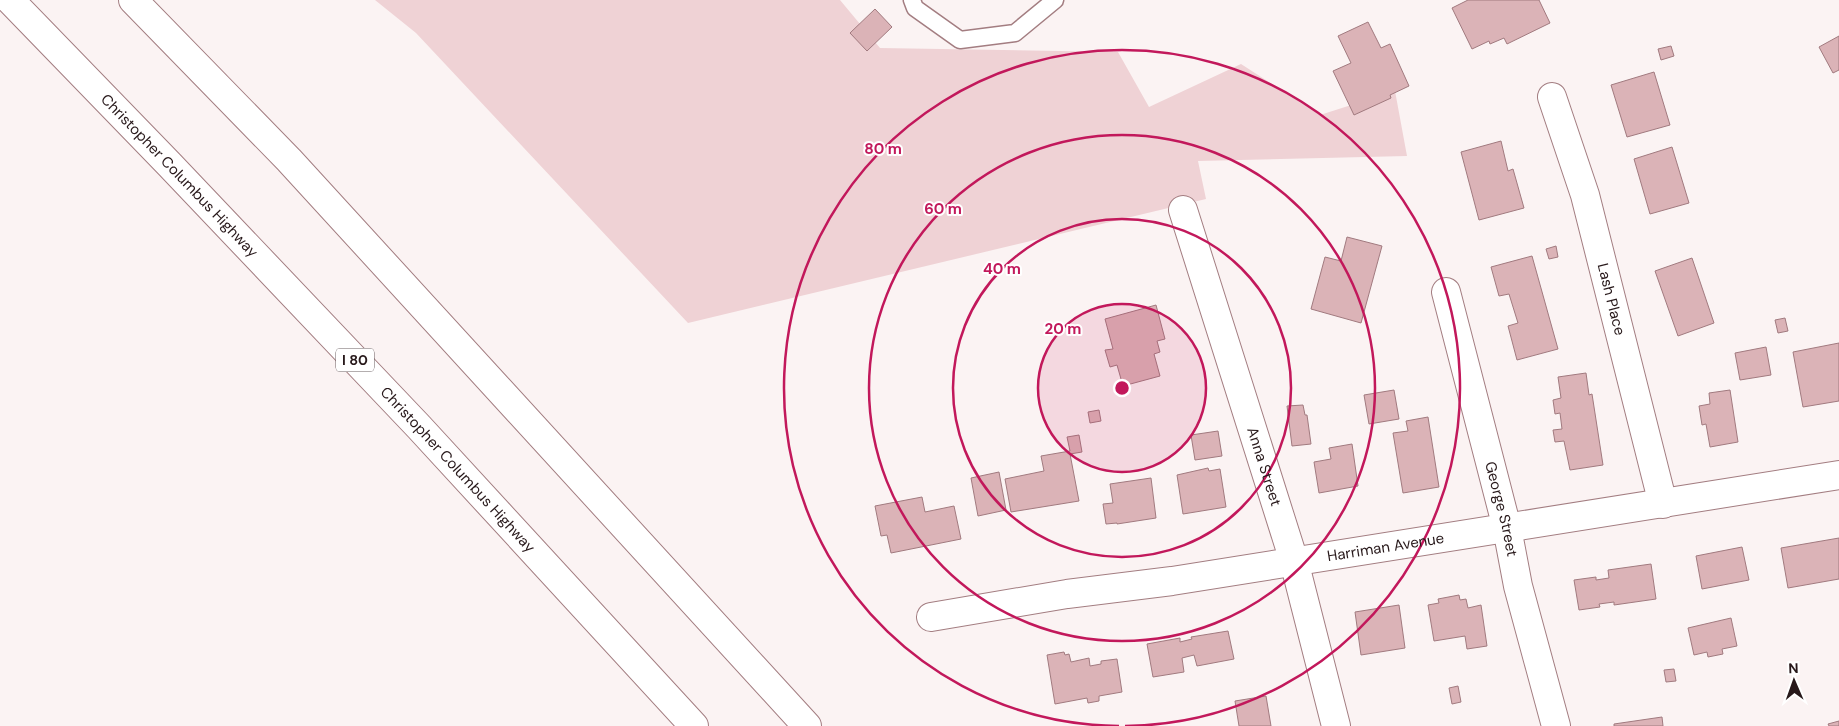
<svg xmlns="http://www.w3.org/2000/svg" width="1839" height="726" viewBox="0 0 1839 726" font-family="'DM Sans',sans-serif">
<rect width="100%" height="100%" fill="#fbf3f3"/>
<!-- green -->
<path fill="#efd2d5" d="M375 0H840L880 48 1118 52 1149 107 1241 64 1320 115 1395 91 1407 156 1198 161 1206 199 688 323 416 33Z"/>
<!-- building -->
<path fill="#dbb3b7" stroke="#a17a7f" d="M1468 0H1539L1550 23 1507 44 1504 38 1490 44 1489 41 1472 49 1452 8Z
M875 9 892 27 867 51 850 33Z
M1368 22 1381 48 1390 44 1409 86 1390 95 1391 98 1354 115 1333 71 1351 63 1338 36Z
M1839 36V70L1833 73 1819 47Z
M1671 46 1674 56 1661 60 1658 49Z
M1654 72 1670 125 1627 137 1611 85Z
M1501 141 1508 171 1513 169 1524 208 1479 220 1461 152Z
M1672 147 1689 203 1650 214 1634 159Z
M1347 237 1382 246 1361 323 1311 309 1325 257 1341 261Z
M1556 246 1558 257 1549 259 1546 249Z
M1532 256 1558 349 1517 360 1508 326 1518 323 1509 294 1499 296 1491 267Z
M1692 258 1714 323 1678 336 1655 271Z
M1156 305 1165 339 1157 341 1160 352 1154 354 1160 376 1123 386 1117 365 1110 367 1105 350 1113 349 1105 319Z
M1785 318 1788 331 1778 333 1775 320Z
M1839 343V401L1803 407 1793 352Z
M1766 347 1771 375 1740 380 1735 353Z
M1586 373 1589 395 1592 394 1603 465 1570 470 1564 441 1555 442 1553 430 1562 429 1560 413 1555 414 1553 400 1561 398 1558 377Z
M1394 390 1399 419 1369 424 1364 395Z
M1730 390 1738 442 1710 447 1706 424 1702 425 1699 406 1710 404 1709 393Z
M1303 405 1305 415H1307L1311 444 1292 446 1287 406Z
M1099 410 1101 421 1090 423 1088 412Z
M1428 417 1439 487 1403 493 1393 433 1408 431 1406 421Z
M1218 431 1222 456 1195 460 1191 435Z
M1079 435 1082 452 1070 454 1079 501 1011 512 1005 479 1044 471 1041 456 1070 451 1067 437Z
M1352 444 1358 486 1319 493 1314 462 1331 459 1329 448Z
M1208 468 1209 471 1220 469 1226 507 1183 514 1177 475Z
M999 472 1006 510 978 516 971 478Z
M1151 478 1156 518 1117 524V523L1106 524 1103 504 1113 503 1110 484Z
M922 497 925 512 954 506 961 539 891 553 887 535 881 536 875 506Z
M1839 538V579L1788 588 1781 548Z
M1742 547 1749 580 1702 589 1696 556Z
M1651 564 1656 599 1614 605V602L1599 604 1600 607 1579 610 1574 580 1596 577V580L1609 578 1608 570Z
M1459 595 1460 600 1466 599 1468 608 1481 605 1487 646 1467 649 1465 636 1434 641 1428 605 1439 603 1438 599Z
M1399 605 1405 648 1361 655 1355 612Z
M1731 618 1737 646 1722 649 1723 654 1708 657 1707 652 1694 655 1688 628Z
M1228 631 1234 659 1197 666 1194 655 1182 658 1184 672 1153 677 1147 644 1180 638V642L1192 639 1191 637Z
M1064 652 1065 655 1069 654 1071 662 1089 658 1090 666 1101 664V661L1117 659 1122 692 1099 696V701L1088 703 1087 698 1055 704 1047 655Z
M1674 669 1676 681 1666 682 1664 670Z
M1458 686 1461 702 1452 704 1449 688Z
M1266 696 1271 726H1239L1235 701Z
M1662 717 1663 726H1614V724Z
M1839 721V726H1829L1828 724Z"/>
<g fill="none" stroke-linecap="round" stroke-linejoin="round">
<defs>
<path id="service" d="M912 0 915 8 960 40 1015 33 1055 0"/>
<g id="minor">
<path id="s1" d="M1552 97 1585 195 1663 504"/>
<path id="s2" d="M1183 210 1294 561 1336 726"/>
<path id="s3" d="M1446 292 1507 528 1518 586 1556 726"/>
<path id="s4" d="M931 617 1067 594 1172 581 1839 475"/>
</g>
<g id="motorway">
<path id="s5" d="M10 0 169 164 419 427 694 726"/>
<path d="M133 0 289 160 807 726"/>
</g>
</defs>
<!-- service casing -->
<use href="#service" stroke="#a37d81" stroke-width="19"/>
<!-- minor casing -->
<use href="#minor" stroke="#a37d81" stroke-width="30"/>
<!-- motorway casing -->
<use href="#motorway" stroke="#a37d81" stroke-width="30"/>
<!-- service -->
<use href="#service" stroke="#fff" stroke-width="16"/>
<!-- minor -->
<use href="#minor" stroke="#fff" stroke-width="28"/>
<!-- motorway -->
<use href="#motorway" stroke="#fff" stroke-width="28"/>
</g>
<!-- distance rings -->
<circle cx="1122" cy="388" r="84" fill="#c2185b" fill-opacity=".12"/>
<g fill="none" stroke="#c2185b" stroke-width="2.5">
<circle cx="1122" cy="388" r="84"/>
<circle cx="1122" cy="388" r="169"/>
<circle cx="1122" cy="388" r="253"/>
<path d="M1119 726A338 338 0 1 1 1125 726"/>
</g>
<g text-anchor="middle" stroke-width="4" stroke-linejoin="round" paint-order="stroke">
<!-- shield labels -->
<rect fill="#fff" stroke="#685d5f" stroke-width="1" x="336" y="348.5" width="38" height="23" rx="4"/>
<g font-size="14" font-weight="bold" fill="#27181a">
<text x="355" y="365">I 80</text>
</g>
<!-- street labels -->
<g font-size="15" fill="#27181a" stroke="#fff">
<text dy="5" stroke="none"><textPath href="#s5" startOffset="244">Christopher Columbus Highway</textPath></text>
<text dy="5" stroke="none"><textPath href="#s1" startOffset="211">Lash Place</textPath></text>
<text dy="5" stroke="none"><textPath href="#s2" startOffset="269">Anna Street</textPath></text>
<text dy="5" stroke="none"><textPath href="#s5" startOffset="649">Christopher Columbus Highway</textPath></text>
<text dy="5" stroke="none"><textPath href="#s3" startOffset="224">George Street</textPath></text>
<text dy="5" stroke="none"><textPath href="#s4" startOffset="460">Harriman Avenue</textPath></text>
</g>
</g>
<circle cx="1122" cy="388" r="8" fill="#c2185b" stroke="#fff" stroke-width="2.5"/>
<g font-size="15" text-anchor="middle" font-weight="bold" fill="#c2185b" stroke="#fff" stroke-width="4" stroke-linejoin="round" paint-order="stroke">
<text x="883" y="154">80 m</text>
<text x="943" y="214">60 m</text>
<text x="1002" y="274">40 m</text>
<text x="1063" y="334">20 m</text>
</g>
<!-- north arrow -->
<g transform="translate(1794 681) rotate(358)" stroke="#ffffff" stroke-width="4" paint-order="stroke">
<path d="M0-4L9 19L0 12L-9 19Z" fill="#27181a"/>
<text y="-8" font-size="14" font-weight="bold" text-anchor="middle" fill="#27181a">N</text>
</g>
</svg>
